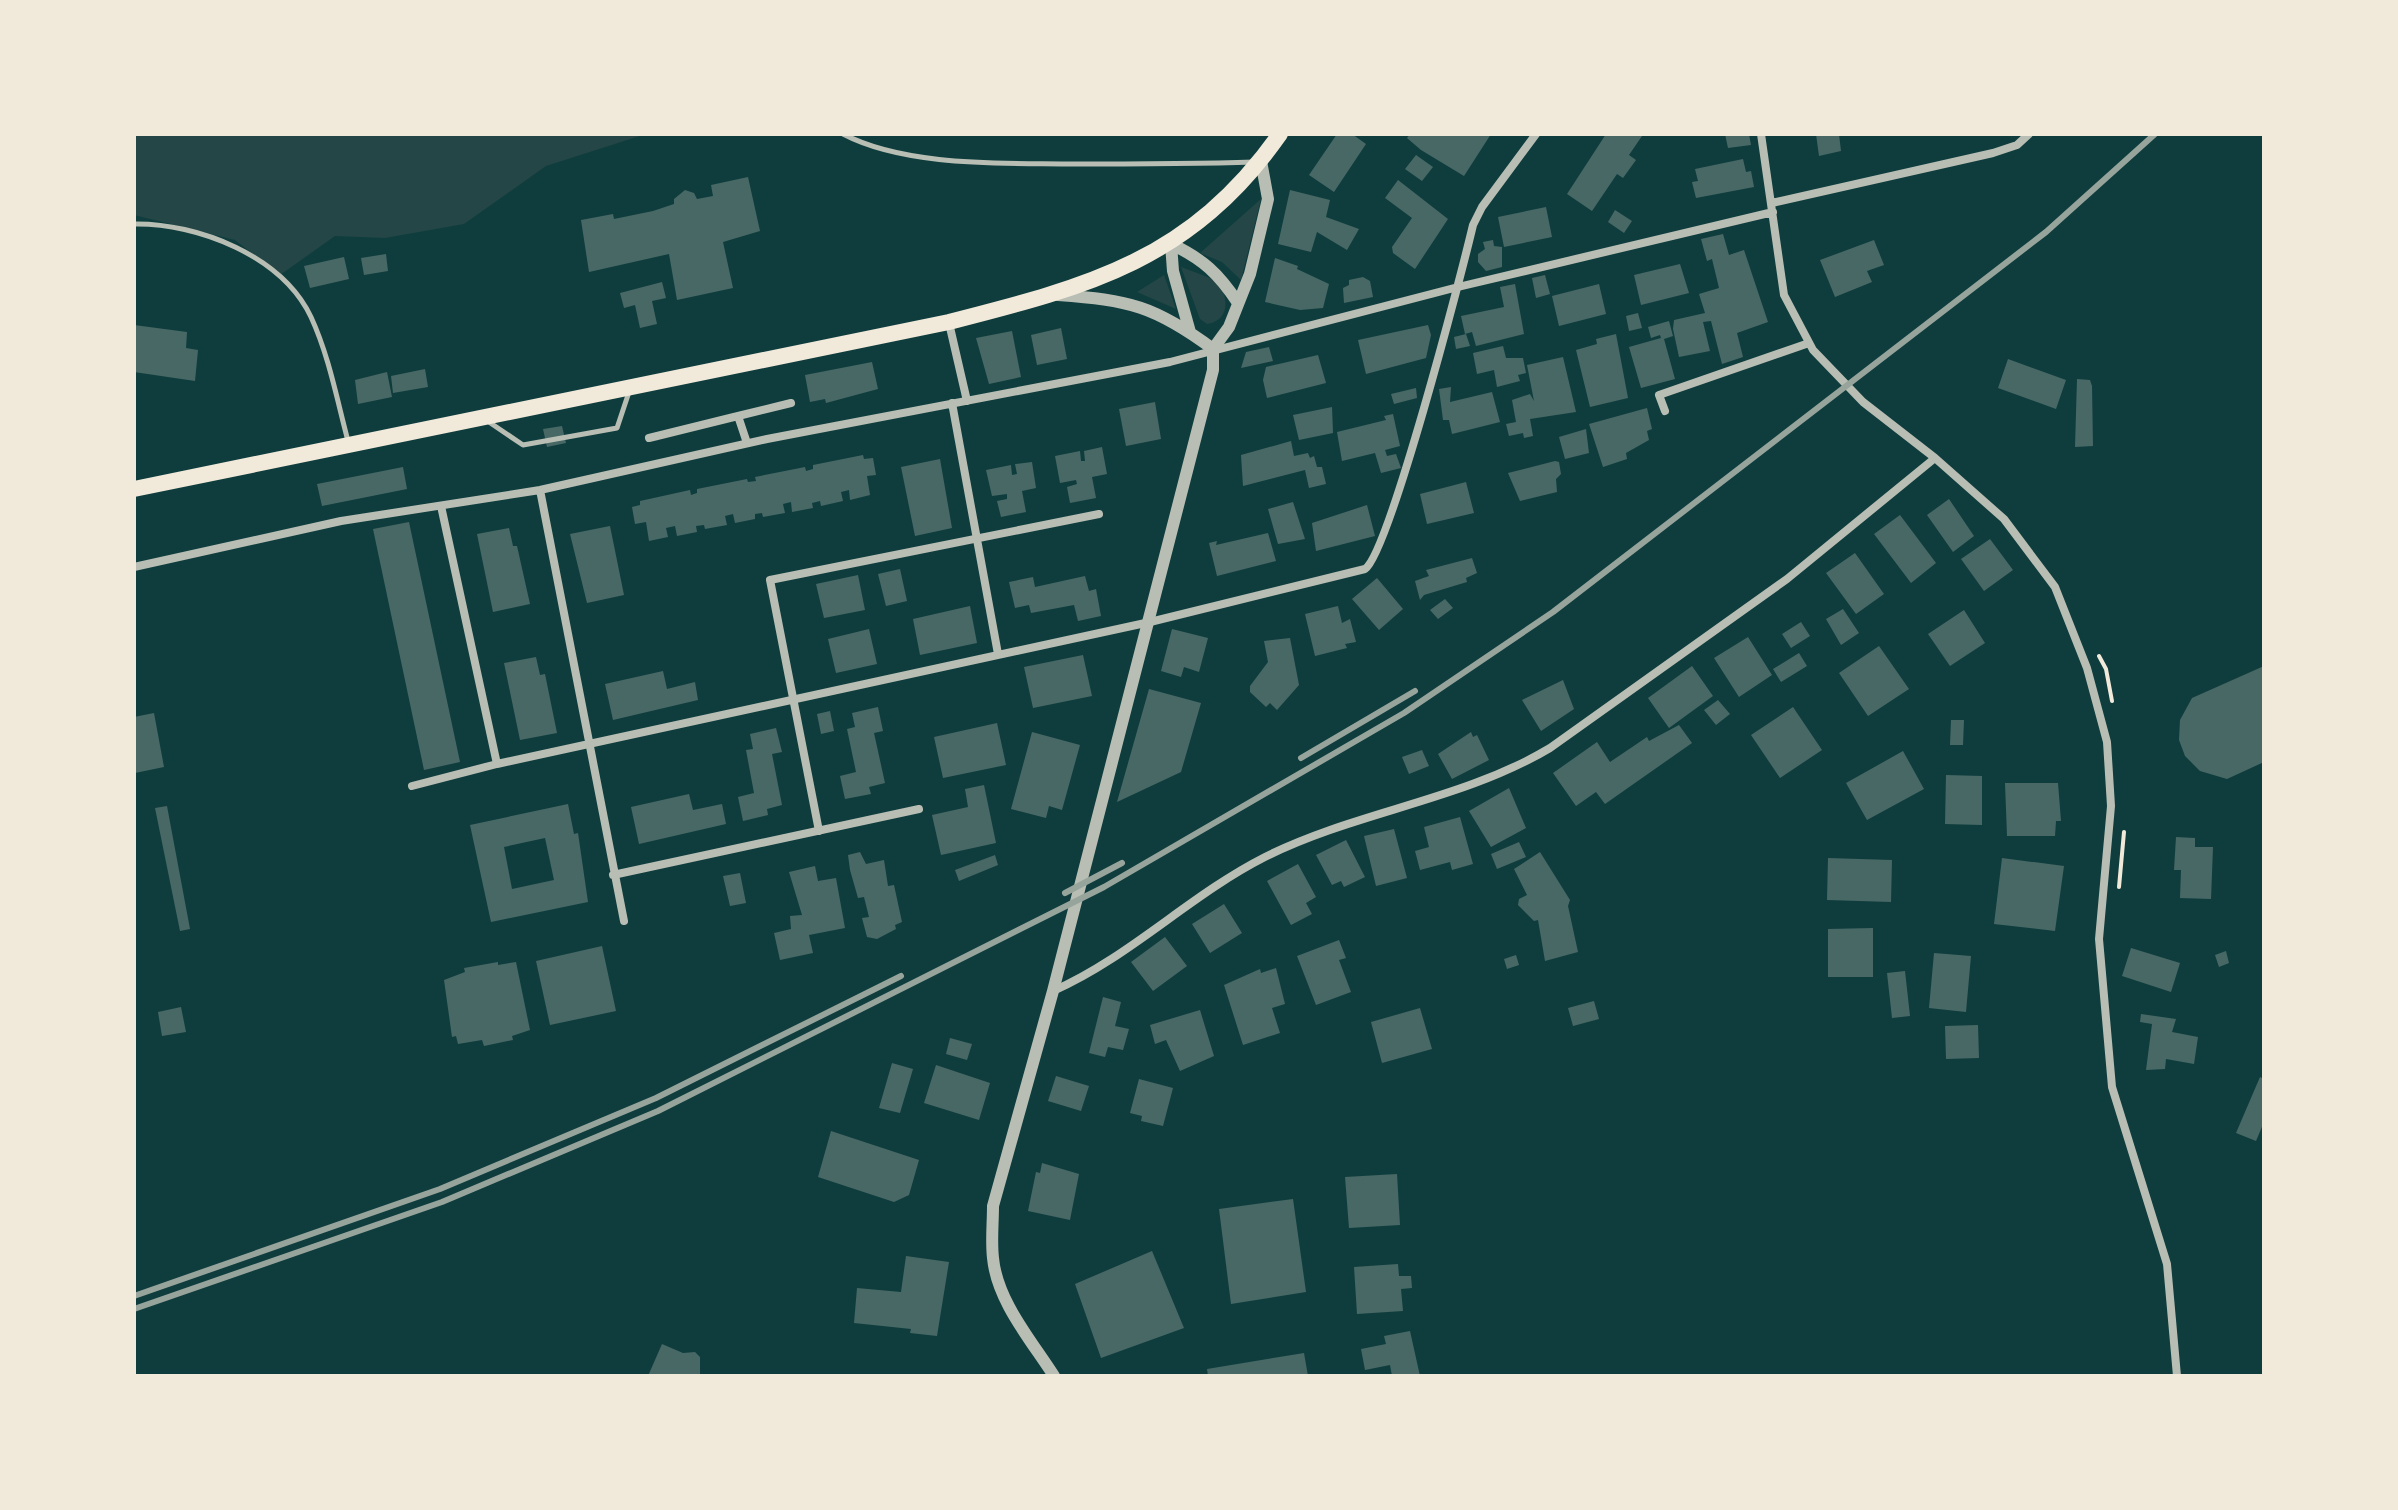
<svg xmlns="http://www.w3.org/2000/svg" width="2398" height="1510" viewBox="0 0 2398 1510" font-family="Overpass,sans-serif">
<rect width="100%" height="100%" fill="#0f3d3e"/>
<!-- green -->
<path fill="#244646" d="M134 134H646L546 166 464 224 385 238 335 236 280 275 235 240 134 215Z
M1261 199 1241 280 1222 262 1200 253Z
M1181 267 1218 281C1228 297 1231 320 1207 324L1200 319Z
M1164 275 1176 309 1137 292Z"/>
<!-- building -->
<path fill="#486865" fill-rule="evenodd" d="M1337 134H1352L1366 144 1334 192 1309 175Z
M1410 134H1491L1464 176 1421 150 1407 138Z
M1606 134 1642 136 1629 155 1636 160 1623 178 1617 174 1592 211 1567 194Z
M1725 134H1749L1751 145 1728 148Z
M1816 134H1839L1841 151 1819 156Z
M1416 155 1433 167 1422 181 1405 169Z
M1743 159 1746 172 1751 171 1754 187 1696 198 1692 182 1698 181 1695 169Z
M748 177 760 231 723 242 733 288 677 300 669 254 589 272 581 220 613 214 614 219 653 211 674 204V199L685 190 694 193 697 199 713 196 711 185Z
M1398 180 1448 219 1415 269 1393 253 1392 247 1412 218 1385 198Z
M1290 190 1330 200 1326 217 1359 229 1347 250 1317 232 1311 252 1278 244Z
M1546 207 1552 237 1504 247 1498 217Z
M1615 210 1632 221 1624 233 1608 222Z
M1723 234 1729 255 1744 250 1768 322 1737 333 1743 357 1722 364 1711 321 1703 322 1710 351 1679 357 1673 329 1674 320 1705 313 1699 294 1719 288 1712 259 1707 261 1701 239Z
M1493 240 1494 246 1502 247V267L1486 271 1478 262V254L1485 249 1483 242Z
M1874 240 1884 265 1867 271 1872 282 1835 297 1820 260Z
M386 254 388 271 364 275 361 258Z
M344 257 349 279 310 288 304 266Z
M1275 258 1298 266 1297 269 1329 284 1323 308 1300 310 1265 302Z
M1680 264 1689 293 1641 305 1634 275Z
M1545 275 1550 294 1536 298 1532 278Z
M1363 277 1370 281 1373 297 1344 303 1343 288 1349 285V280Z
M662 282 666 298 652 301 657 324 640 328 635 305 624 308 620 293Z
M1515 284 1524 334 1476 346 1472 332 1465 334 1461 316 1504 307 1500 287Z
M1599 284 1606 314 1559 326 1552 296Z
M1638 313 1642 328 1629 331 1626 316Z
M1669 321 1673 336 1664 339 1675 379 1641 388 1629 347 1661 338 1660 335 1651 338 1648 327Z
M134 325 187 332 186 348 198 350 195 381 134 372Z
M1428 325 1431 335 1426 358 1366 374 1358 340Z
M1061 328 1067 359 1037 365 1031 335Z
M1012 331 1021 377 989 384 976 338Z
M1466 334 1470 346 1456 349 1454 337Z
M1616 334 1628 398 1590 407 1576 350 1597 344 1596 339Z
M1503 346 1506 358H1523L1526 373 1518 375 1520 381 1497 387 1494 370 1477 374 1473 353Z
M1269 347 1273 361 1241 368 1246 352Z
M1318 355 1326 383 1267 398 1263 380 1266 367Z
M1563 357 1576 412 1530 419 1533 436 1524 438 1523 433 1509 436 1506 424 1516 422 1512 400 1530 394 1534 401 1527 365Z
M2008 359 2066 380 2056 409 1998 388Z
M872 362 878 389 826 403 825 399 810 402 805 375Z
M425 369 428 387 393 393 391 376Z
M387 372 392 397 358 404 355 380Z
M2077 379 2090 380 2092 386 2093 446 2075 447Z
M1451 387 1450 402 1492 392 1500 422 1452 434 1449 420H1443L1439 389Z
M1416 388 1417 398 1394 404 1391 394Z
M1155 402 1161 439 1126 446 1119 409Z
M1332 407 1333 433 1299 440 1293 415Z
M1647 408 1652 429 1647 431 1649 440 1626 453 1627 459 1603 467 1589 424Z
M1393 414 1400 446 1385 450 1387 456 1396 454 1401 468 1381 473 1375 453 1342 461 1337 432 1386 420 1384 416Z
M562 426 566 443 547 447 543 429Z
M1586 429 1589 453 1565 459 1559 437Z
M1291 441 1294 456 1308 453 1310 458 1314 456 1317 467H1322L1326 484 1309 488 1305 470 1243 486 1241 455Z
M1102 447 1107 474 1092 477 1096 498 1070 503 1067 487 1077 484 1076 480 1060 483 1055 456 1080 451 1081 461H1085L1084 451Z
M863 455 864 459 873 458 876 475 867 476 870 495 850 500 849 490 841 492 843 501 821 506 820 501 812 503 813 508 792 512 791 502 783 504 785 513 763 517 762 513 755 514V519L735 523 733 514 725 516 727 525 705 529 704 525 696 526 697 532 677 536 675 526 666 528 668 537 649 541 646 522 635 524 632 507 640 505V501L690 490 691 495 697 493V489L747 479 748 482 756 481 755 477 805 467 806 471 813 469V465Z
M940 459 952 528 915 536 901 467Z
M1555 461 1559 462 1561 474 1556 479 1557 492 1520 501 1508 473Z
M1032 462 1036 488 1022 491 1026 512 1001 517 997 501 1007 499V494L992 496 986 470 1011 465 1012 475 1017 474 1015 464Z
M403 467 407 489 322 506 317 484Z
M1466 482 1474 513 1427 524 1420 494Z
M1949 499 1974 536 1953 552 1927 515Z
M1293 502 1305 539 1278 544 1268 509Z
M1367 505 1375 536 1316 551 1312 523Z
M1900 515 1936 563 1911 583 1874 534Z
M409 522 460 762 424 770 373 529Z
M610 526 624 595 587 603 570 534Z
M509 528 513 546H517L530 604 493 612 477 534Z
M1268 533 1276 561 1217 576 1209 543 1217 541 1216 545Z
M1990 539 2013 570 1984 591 1961 559Z
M1855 553 1884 594 1856 614 1826 573Z
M1472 558 1477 573 1466 578 1467 582 1424 595 1420 600 1415 581 1429 576 1426 570Z
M900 569 907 601 886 606 878 574Z
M858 575 865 610 824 618 816 584Z
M1085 576 1089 591 1096 589 1101 616 1078 621 1074 605 1031 613 1029 605 1015 608 1009 582 1033 577 1035 587Z
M1377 578 1403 609 1379 630 1352 599Z
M1445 599 1453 608 1438 619 1430 610Z
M970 606 977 643 920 655 913 619Z
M1338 606 1342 623 1350 619 1356 642 1345 644 1347 648 1315 656 1305 614Z
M1843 609 1859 633 1841 645 1826 619Z
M1964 610 1985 643 1950 666 1928 634Z
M1801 622 1810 636 1791 648 1782 634Z
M869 629 877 664 836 673 828 639Z
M1172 629 1208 638 1199 672 1184 667 1181 677 1161 671Z
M1748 637 1772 675 1739 697 1714 658Z
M1290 638 1299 685 1277 710 1270 703 1266 707 1250 692V686L1268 662 1264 641Z
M1879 646 1909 689 1868 716 1839 673Z
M1799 653 1807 666 1781 682 1773 669Z
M1083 655 1092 696 1033 708 1024 667Z
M536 657 540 675 545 674 557 733 520 740 504 663Z
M1692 666 1713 696 1669 728 1648 698Z
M2264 666V762L2227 779 2200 771 2185 756 2179 740 2180 720 2192 698Z
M663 671 667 689 695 682 698 700 613 720 605 684Z
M1563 680 1574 709 1541 731 1522 700Z
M1149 689 1201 703 1181 772 1117 802Z
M1718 700 1730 714 1716 725 1704 710Z
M878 707 883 731 874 733 885 783 869 787 871 794 845 799 840 776 856 772 847 729 855 727 852 713Z
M1793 707 1822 750 1780 778 1751 735Z
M830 711 834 731 821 734 817 714Z
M154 713 164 767 135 773 134 717Z
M1951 720H1964L1963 745H1950Z
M997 723 1006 765 943 778 934 737Z
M1679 725 1692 743 1605 804 1596 792 1576 806 1553 773 1597 742 1610 762 1647 737 1649 741Z
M776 728 782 752 772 754 782 805 767 809 768 815 743 821 738 797 754 793 746 750 753 749 750 734Z
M1032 732 1080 745 1062 810 1049 806 1046 818 1011 809Z
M1471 732 1473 737 1477 735 1489 760 1452 779 1438 754Z
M1422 750 1429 766 1409 774 1402 757Z
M1903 751 1924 789 1867 820 1846 783Z
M1946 775 1982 776V825L1945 824Z
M2005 783H2058L2061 821H2056L2055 836H2007Z
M984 785 996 843 941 855 932 815 968 807 965 789Z
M1509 788 1526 828 1491 847 1469 811Z
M689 794 693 810 722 804 726 824 639 844 631 807Z
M568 804 574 834 578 833 588 902 491 922 470 825ZM545 838 554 880 512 889 504 847Z
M167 806 190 929 180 931 155 808Z
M1460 817 1473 864 1452 870 1450 862 1420 870 1415 851 1429 847 1424 827Z
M1394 829 1407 878 1376 886 1364 836Z
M2176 837 2195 838V847H2213L2211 899 2180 898 2181 870H2174Z
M1346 840 1365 877 1344 887 1341 881 1332 885 1316 855Z
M1519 842 1526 857 1497 869 1491 854Z
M860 852 866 864 884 860 888 886 894 885 902 922 895 925 896 929 877 939 867 937 862 918 869 917 864 897 858 898 850 870 848 855Z
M1540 852 1570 900 1568 906 1578 952 1545 961 1538 920 1534 921 1518 905 1519 899 1527 895 1514 869Z
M995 855 998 865 959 881 955 870Z
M1828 858 1892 860 1891 902 1827 900Z
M2002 858 2064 866 2055 931 1994 924Z
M1298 864 1316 897 1306 903 1312 914 1291 925 1267 881Z
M815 866 818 881 836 878 845 928 809 935 813 953 780 960 774 933 791 929 790 916 802 915 789 872Z
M740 873 746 903 730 906 723 876Z
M1224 904 1242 933 1210 953 1192 924Z
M1873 928V977H1828V929Z
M1165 937 1187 966 1153 991 1131 962Z
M1339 940 1346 958 1339 960 1351 992 1316 1005 1297 956Z
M602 946 616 1011 550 1025 536 961Z
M2131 948 2180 963 2171 992 2122 976Z
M2226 951 2229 963 2219 967 2215 955Z
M1934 953 1971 956 1966 1012 1929 1008Z
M1516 955 1519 965 1507 969 1504 959Z
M498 962V965L516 962 530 1030 512 1036 513 1040 484 1046 482 1040 458 1044 456 1036 452 1037 444 980 465 972 464 968Z
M1276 968 1285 1004 1272 1008 1280 1033 1243 1045 1224 985 1260 969 1261 973Z
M1905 971 1910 1016 1892 1018 1887 973Z
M1103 997 1121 1002 1115 1026 1129 1029 1123 1050 1108 1047 1105 1057 1089 1053Z
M1594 1001 1599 1019 1573 1026 1568 1008Z
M181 1007 186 1032 162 1036 158 1012Z
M1420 1008 1432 1049 1382 1063 1371 1022Z
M1200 1010 1214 1056 1180 1071 1166 1040 1155 1044 1150 1025Z
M2141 1014 2176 1019 2172 1032 2198 1037 2194 1064 2166 1059 2165 1069 2146 1070 2152 1024 2140 1022Z
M1978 1025 1979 1058 1946 1059 1945 1026Z
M950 1038 972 1044 967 1060 946 1054Z
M892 1063 913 1069 900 1113 879 1108Z
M936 1065 990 1083 979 1120 924 1103Z
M1056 1076 1089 1086 1081 1111 1048 1101Z
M2260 1077 2264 1079V1122L2256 1141 2236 1133Z
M1139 1079 1173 1088 1163 1126 1141 1121 1142 1116 1130 1113Z
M831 1131 919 1160 909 1195 894 1202 818 1177Z
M1042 1163 1079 1174 1070 1220 1028 1211 1036 1172 1040 1173Z
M1397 1174 1400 1225 1349 1228 1345 1177Z
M1293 1199 1306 1292 1231 1304 1219 1209Z
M1152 1251 1184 1328 1101 1358 1075 1284Z
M906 1256 949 1262 937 1336 910 1333 911 1329 854 1323 857 1288 901 1292Z
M1398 1264 1399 1276H1411L1412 1288 1401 1289 1403 1311 1357 1314 1354 1267Z
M1410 1331 1420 1376H1392L1390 1365 1365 1370 1361 1349 1386 1344 1384 1336Z
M662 1344 683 1353 695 1352 700 1357V1376H648Z
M1304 1353 1308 1376H1208L1207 1369Z"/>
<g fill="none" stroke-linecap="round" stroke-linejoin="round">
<!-- path -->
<path stroke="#f1e9da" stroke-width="4" d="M2099 656 2106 669 2112 701
M2119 887 2124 832"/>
<!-- service -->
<path stroke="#b8beb3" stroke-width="5" d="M843 134C904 166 998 163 1065 164 1129 164 1191 164 1254 162
M134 224C198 223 282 256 311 317 329 356 337 400 348 441
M486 420 523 445 617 428 629 392"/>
<!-- minor -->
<path stroke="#b8beb3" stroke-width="8" d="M1761 134 1784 295 1813 350 1863 402 1935 458 2004 519 2055 587 2087 668 2107 742 2111 806 2099 939 2112 1087 2167 1264 2177 1376
M1772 203 1993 153 2017 145 2029 134
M949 323 967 401
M952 403 998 654
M1665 411 1659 395 1809 343
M738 416 791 403
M649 438 738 416 747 443
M540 490 624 921
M441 506 497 764
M134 567 341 521 540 490 767 439 1170 362 1458 287 1773 212
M412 786 497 764 1150 622 1365 569C1389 553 1462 272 1473 225L1482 207 1536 134
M819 831 770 580 1099 514
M613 875 919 809
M1053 991C1130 957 1190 895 1265 857 1357 811 1461 801 1550 748L1787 579 1935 458"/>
<!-- tertiary -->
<path stroke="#b8beb3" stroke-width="12" d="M1058 295C1129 300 1155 306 1213 349
M1190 332 1173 271 1171 244C1203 259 1219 274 1238 303
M1054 1376C1031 1340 997 1301 993 1258 991 1241 993 1223 993 1206L1053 991 1213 370V349L1229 327 1250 274 1268 199 1261 161"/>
<!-- primary -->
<path stroke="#f1e9da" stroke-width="16" d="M134 489 949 322C1090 286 1191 260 1280 134"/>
<!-- rail -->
<path stroke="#97a49c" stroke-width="6" d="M1301 758 1415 691
M1065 893 1122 863
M134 1296 440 1189 656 1098 901 976
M134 1309 442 1202 658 1111 1104 887 1404 713 1553 612 2046 232 2155 134"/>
</g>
<!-- border -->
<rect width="2398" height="1510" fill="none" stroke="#f1e9da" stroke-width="272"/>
</svg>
